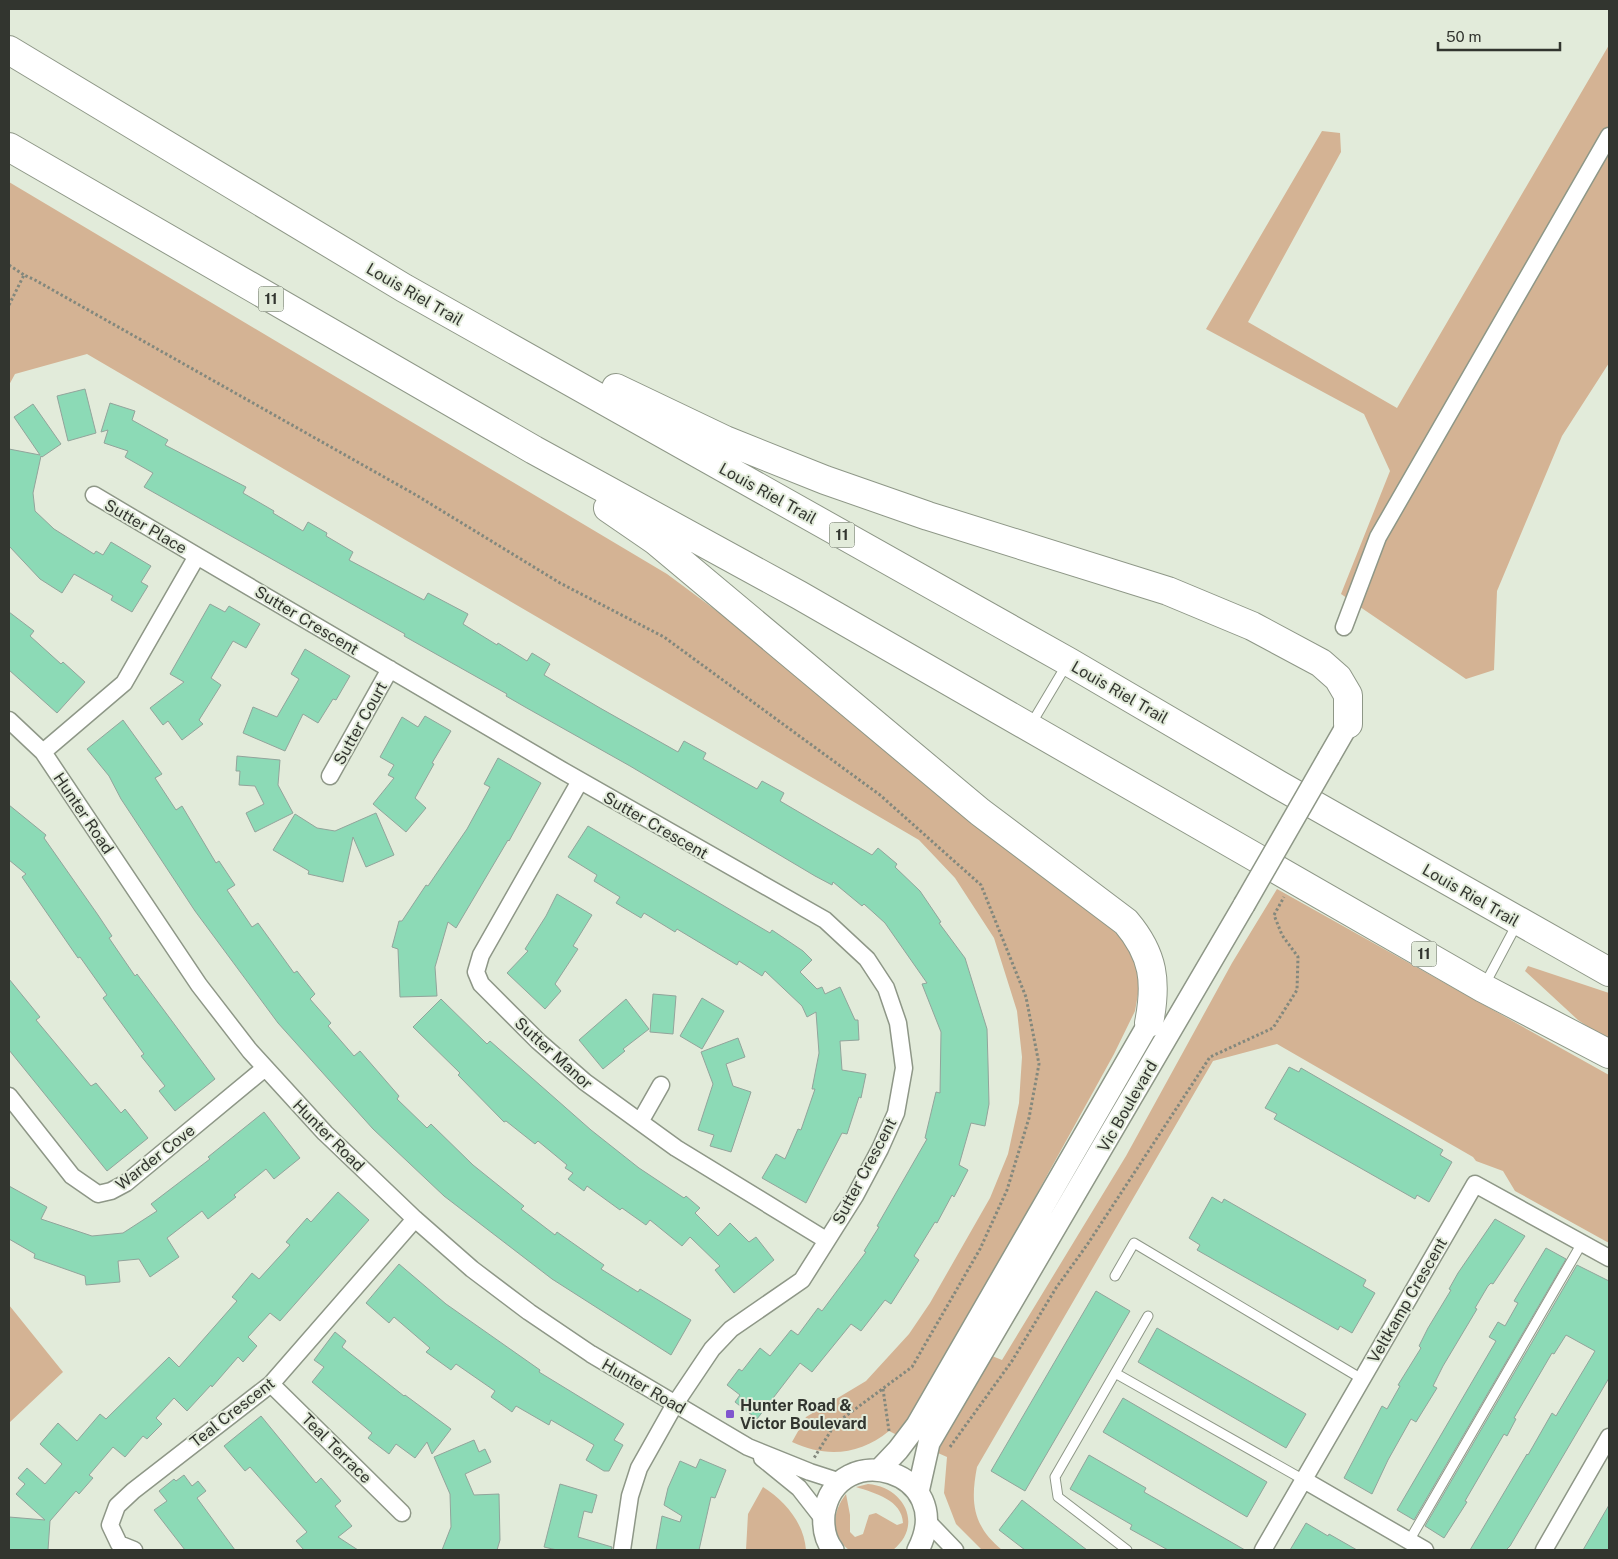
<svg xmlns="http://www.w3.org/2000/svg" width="1618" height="1559" viewBox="0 0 1618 1559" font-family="'Public Sans',sans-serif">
<rect width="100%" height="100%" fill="#e2ebda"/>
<!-- green -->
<path fill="#d4b394" d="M1609 45V363L1562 436 1497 591 1494 670 1466 679 1341 594 1390 471 1364 414 1206 329 1322 131 1340 133 1341 152 1248 322 1397 408Z
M9 182 667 574 819 687 942 793 1053 885 1111 928 1131 949 1141 977 1135 1011 1114 1054 904 1435H897L889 1431C860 1455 826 1458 792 1442L806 1417 866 1381 909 1334 930 1303 990 1198 1008 1154 1019 1103 1022 1057 1017 1011 994 938 955 878 919 840 87 354 15 374 9 385Z
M1277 889 1609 1075V1243L1515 1191 1503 1171 1476 1161 1473 1157 1277 1044 1213 1061 977 1467C970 1503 973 1526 1002 1550H982L956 1524 944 1493 947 1457 938 1453 945 1433 992 1356 1002 1360 1126 1156 1232 963Z
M1528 966 1609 993V1041L1578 1020 1525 971Z
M9 1305 63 1372 9 1423Z
M868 1484C904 1487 924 1525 893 1550H849C830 1535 832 1512 846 1494L850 1515V1532L855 1537 863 1534 869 1515 876 1513 897 1525 903 1523C902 1500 875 1493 856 1487Z
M763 1487C785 1501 804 1523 806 1550H746L748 1514Z"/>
<!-- building -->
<path fill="#8cdab6" stroke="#92a49b" d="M85 389 96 433 68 441 57 396Z
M110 403 135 411 132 420 168 440 165 445 246 487 243 493 274 511 273 513 303 531 308 522 327 533 326 536 353 552 349 560 424 600 428 593 468 614 463 624 497 645 498 643 527 661 532 653 550 664 544 675 600 708 678 752 684 741 706 753 703 759 757 789 762 781 784 793 780 801 872 855 878 848 897 864 895 867 920 891 941 922 939 923 965 958 987 1029 988 1063 989 1104 985 1126 971 1123 959 1165 968 1170 954 1197 952 1195 937 1223 935 1222 914 1256 919 1260 891 1304 885 1300 861 1331 851 1324 812 1372 800 1363 757 1419 735 1402 740 1395 727 1385 739 1369 742 1371 760 1348 770 1356 791 1330 798 1335 818 1308 822 1311 866 1252 864 1251 879 1227 877 1226 927 1139 925 1138 936 1092 940 1093 941 1032 922 984 927 983 885 923 864 904 862 906 833 882 832 885 815 876 630 766 525 707 506 696 507 694 404 636 405 634 144 487 153 473 125 457 128 451 104 443 108 430 101 432Z
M33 404 61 444 42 457 41 456 33 493 35 511 54 529 94 554 96 551 103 555 111 542 151 566 141 582 148 586 132 612 111 600 113 596 74 574 62 593 40 579 9 546V449L40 455 14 417Z
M210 604 225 612 229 606 260 624 246 648 233 641 211 678 221 685 199 720 203 724 182 740 168 721 163 725 150 708 184 682 170 674Z
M9 612 34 631 30 636 61 664 63 662 85 682 57 713 9 670Z
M305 649 350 676 336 700 333 699 318 723 303 714 285 751 243 733 253 707 277 717 299 679 291 674Z
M425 716 451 731 432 763 434 764 415 798 426 808 406 832 373 804 394 778 388 775 394 765 380 757 402 717 418 727Z
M123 720 162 774 155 778 176 810 182 806 216 863 219 861 235 885 227 890 252 927 258 923 294 973 297 971 315 994 310 999 331 1023 328 1026 354 1056 360 1051 399 1096 397 1099 427 1128 431 1124 473 1165 524 1206 521 1209 555 1235 557 1232 604 1265 601 1269 638 1292 640 1289 691 1320 671 1355 552 1279 444 1196 373 1129 278 1023 195 911 121 799 109 776 87 749Z
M237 756 280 760 278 785 293 813 255 832 246 813 264 804 255 786 239 785 240 771H236Z
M498 758 541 783 509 841 508 840 456 928 448 922 435 967 437 996 400 997 398 949 392 947 399 921H402L426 885 428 886 467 829 490 787 484 784Z
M9 805 46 835 44 838 98 915 112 936 109 938 135 976 137 974 215 1079 175 1111 159 1091 165 1086 141 1056 144 1054 103 998 107 995 80 957 78 958 22 877 26 874 9 860Z
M376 813 394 855 366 867 353 837 343 882 308 874 309 871 273 850 295 814 317 828 335 831Z
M588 826 770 933 772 930 803 951 812 960 800 972 817 989 822 987 825 994 840 987 855 1020H858L859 1040 840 1041 842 1070 866 1074 861 1098 859 1097 847 1134 842 1133 806 1203 762 1178 776 1154 785 1159 798 1129 801 1130 815 1089H812L819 1053 816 1012 807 1017 802 1006 765 971 762 976 739 961 737 965 677 929 675 932 644 913 641 918 616 903 620 897 594 881 597 875 568 857Z
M557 894 592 915 573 946 578 949 555 984 561 991 545 1009 507 973 528 951 525 949 546 916Z
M9 979 40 1017 36 1020 91 1086 96 1083 121 1113 125 1109 148 1138 107 1171 9 1050Z
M653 994 676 996 673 1034 650 1032Z
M702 998 724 1011 702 1049 680 1036Z
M441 999 487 1044 490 1041 591 1130 639 1168 684 1198 686 1196 700 1208 695 1213 718 1236 730 1223 749 1242 756 1237 774 1260 734 1293 715 1270 720 1266 690 1237 682 1246 650 1220 646 1225 622 1208 620 1210 587 1186 584 1191 568 1179 573 1173 565 1168 567 1165 538 1141 535 1144 506 1121 504 1122 458 1075 460 1073 413 1027Z
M626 999 649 1029 623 1049 625 1051 603 1069 579 1040Z
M738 1038 745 1057 726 1064 733 1086 751 1092 731 1152 710 1146 714 1135 698 1130 713 1084 701 1052Z
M1289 1067 1299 1072 1301 1068 1443 1150 1440 1155 1452 1162 1429 1202 1417 1195 1415 1199 1274 1119 1277 1114 1265 1108Z
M264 1112 300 1158 274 1179 266 1169 234 1195 236 1197 208 1219 202 1211 167 1238 179 1257 150 1277 139 1259 118 1261 120 1282 86 1285 85 1276 34 1258 35 1254 9 1239V1186L47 1207 41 1219 92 1236 123 1233 157 1211 151 1204 210 1159 208 1157Z
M338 1192 369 1220 280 1321 270 1313 248 1337 257 1346 243 1362 238 1357 212 1387 211 1385 187 1411 174 1398 156 1418 162 1424 147 1439 143 1436 125 1457 113 1447 89 1475 93 1478 79 1494 76 1491 50 1521 48 1550H9V1517L45 1520 16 1494 25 1484 18 1478 27 1468 45 1484 62 1464 40 1444 58 1423 77 1441 100 1414 106 1419 169 1357 179 1367 237 1301 232 1297 252 1273 259 1279 290 1245 286 1242 307 1218 311 1222Z
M1212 1197 1222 1203 1224 1199 1366 1280 1363 1286 1375 1293 1352 1333 1340 1326 1338 1330 1197 1250 1200 1245 1189 1238Z
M1495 1219 1525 1236 1493 1284 1491 1283 1488 1286 1475 1308 1477 1309 1443 1366 1433 1386 1437 1388 1416 1422 1411 1419 1388 1460 1372 1494 1344 1478 1382 1406 1387 1409 1400 1386 1398 1385 1421 1348 1419 1346 1428 1328 1451 1290 1449 1289 1458 1273Z
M1546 1248 1566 1259 1414 1520 1397 1510 1496 1341 1489 1337 1498 1322 1505 1326 1518 1303 1514 1301Z
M399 1264 446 1304 540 1370 539 1372 624 1424 614 1440 623 1445 609 1471H604L586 1460 594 1445 551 1420 549 1425 516 1406 512 1412 491 1397 495 1391 456 1364 451 1370 426 1352 430 1348 394 1317 389 1323 366 1303Z
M1577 1265 1609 1281V1378L1510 1546 1506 1550H1470L1527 1454 1528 1455 1552 1413 1556 1416 1595 1351 1566 1335 1554 1354 1552 1353 1514 1418 1516 1419 1507 1436 1504 1434 1465 1501 1467 1502 1444 1538 1425 1526Z
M1096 1291 1130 1311 1025 1491 991 1471Z
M1157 1328 1306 1414 1286 1448 1138 1362Z
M335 1332 346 1341 342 1347 404 1396 405 1395 451 1429 432 1454 427 1442 415 1458 396 1444 389 1454 368 1438 372 1433 312 1382 324 1367 314 1360Z
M1123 1398 1267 1482 1247 1517 1103 1432Z
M261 1416 316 1483 321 1478 341 1501 335 1506 352 1526 338 1537 358 1550H304L296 1541 307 1532 250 1467 245 1471 224 1446Z
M474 1440 479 1452 485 1449 491 1462 465 1474 474 1495 499 1494 500 1540 497 1550H442L451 1527 450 1494 434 1457Z
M1089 1455 1146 1488 1144 1492 1245 1550H1168L1130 1529 1132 1525 1070 1489Z
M700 1459 726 1470 715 1498 711 1497 699 1550H656L662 1516 680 1522 682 1516 664 1505 668 1488 680 1461 696 1468Z
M184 1475 192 1486 198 1481 206 1491 197 1498 235 1550H185L154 1510 167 1501 159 1491 174 1479 176 1481Z
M560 1484 597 1495 592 1513 584 1511 578 1537 612 1547 611 1550H557L544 1547Z
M1022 1500 1087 1550H1025L999 1530Z
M1609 1505V1550H1583Z
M1306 1523 1328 1536 1329 1534 1357 1550H1290Z"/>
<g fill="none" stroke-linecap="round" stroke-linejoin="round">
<defs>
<path id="service" d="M1030 726 1067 664
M1484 986 1518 922
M1115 1276 1134 1243 1362 1379
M1115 1373 1304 1480
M1409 1541 1582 1243
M1127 1550 1058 1497 1055 1477 1148 1316"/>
<path id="minor" d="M94 495 197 556
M1344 627 1378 537 1609 136
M9 720 43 752 199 985 250 1051 325 1133 415 1219 472 1269 529 1312 591 1354 748 1447 810 1472 841 1482
M43 752 124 683 197 556 565 772 825 920 867 959 886 988 898 1023 904 1068 896 1113 880 1149 855 1196 802 1280 731 1329 712 1349 675 1404 639 1468 630 1496 622 1550
M330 776 390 669
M580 781 481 955 476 972 481 984 538 1041 585 1082 676 1148 826 1240
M9 1096 72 1176 98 1194 111 1191 126 1183 265 1068
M640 1122 661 1085
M271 1384 402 1513
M762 1458 799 1488 824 1520
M1304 1480 1425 1550
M927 1521 955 1550
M134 1550 119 1544 110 1525 117 1506 133 1491 271 1384 415 1219
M1263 1550 1475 1184 1609 1258
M1544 1550 1609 1437"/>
<path id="tertiary" d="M1329 757 1348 724
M880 1469 898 1450 917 1425 1149 1023
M918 1492 929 1443 1244 905
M833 1550C825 1540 823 1526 824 1514 836 1436 959 1471 918 1550"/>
<path id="motorway" d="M9 50 404 288 1069 662 1279 785 1609 972
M9 147 534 450 799 595 1483 988 1609 1054
M616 388 725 440 825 480 928 516 1168 591 1252 626 1321 663 1338 678 1348 695V724
M608 508 656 541 980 812 1126 922C1154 955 1157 982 1149 1023"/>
</defs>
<!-- service casing -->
<use href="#service" stroke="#8e9787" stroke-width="11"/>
<!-- minor casing -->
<use href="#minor" stroke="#8e9787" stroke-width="19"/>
<!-- tertiary casing -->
<use href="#tertiary" stroke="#8e9787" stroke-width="24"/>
<!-- motorway casing -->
<use href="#motorway" stroke="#8e9787" stroke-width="30"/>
<!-- path -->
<path stroke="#83887d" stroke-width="3" stroke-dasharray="2.5 2.5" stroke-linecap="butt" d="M9 265 24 275
M9 305 24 275 35 280 416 495 560 583 664 637 880 795 981 885 1026 997 1039 1064 1029 1118 1007 1190 980 1249 912 1367 835 1424 814 1458
M883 1389 889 1431
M950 1447 1012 1361 1056 1288 1087 1245 1210 1057 1273 1028 1297 990 1298 957 1282 935 1274 915 1284 897"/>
<!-- service -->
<use href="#service" stroke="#fff" stroke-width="9"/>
<!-- minor -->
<use href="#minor" stroke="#fff" stroke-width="16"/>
<!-- tertiary -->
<use href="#tertiary" stroke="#fff" stroke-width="21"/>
<!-- motorway -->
<use href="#motorway" stroke="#fff" stroke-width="28"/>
<defs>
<path id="tertiary-bridge" d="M1244 905 1329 757"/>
</defs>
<!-- tertiary-bridge casing -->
<use href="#tertiary-bridge" stroke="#8e9787" stroke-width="24" stroke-linecap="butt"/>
<!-- tertiary-bridge -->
<use href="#tertiary-bridge" stroke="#fff" stroke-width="21"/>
</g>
<!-- markers -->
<rect fill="#8055ce" stroke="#e2ebda" stroke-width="2" x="725" y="1409" width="10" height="10" rx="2.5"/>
<g text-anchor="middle" stroke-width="4" stroke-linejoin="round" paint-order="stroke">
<!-- shield labels -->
<g fill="#e2ebda" stroke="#676c62" stroke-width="1">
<rect x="258.5" y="286.5" width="25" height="25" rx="4"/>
<rect x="829.5" y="522.5" width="25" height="25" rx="4"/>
<rect x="1411.5" y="941.5" width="25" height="25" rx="4"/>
</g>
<g font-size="15" font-weight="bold" fill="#32352f">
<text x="271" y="304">11</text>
<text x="842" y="540">11</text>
<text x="1424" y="959">11</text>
</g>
<!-- street labels -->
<g font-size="16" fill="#32352f" stroke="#e2ebda">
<text transform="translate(415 294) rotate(30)" y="6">Louis Riel Trail</text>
<text transform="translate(768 493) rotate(29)" y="6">Louis Riel Trail</text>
<text transform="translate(146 526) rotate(30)" y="6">Sutter Place</text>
<text transform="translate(307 620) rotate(31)" y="6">Sutter Crescent</text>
<text transform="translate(1120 692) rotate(30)" y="6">Louis Riel Trail</text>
<text transform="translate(360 723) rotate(-61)" y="6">Sutter Court</text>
<text transform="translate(84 813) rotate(56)" y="6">Hunter Road</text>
<text transform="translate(656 825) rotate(30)" y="6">Sutter Crescent</text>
<text transform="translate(1471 895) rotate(30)" y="6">Louis Riel Trail</text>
<text transform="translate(554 1053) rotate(42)" y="6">Sutter Manor</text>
<text transform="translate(1127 1106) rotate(-60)" y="6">Vic Boulevard</text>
<text transform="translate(329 1135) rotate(45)" y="6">Hunter Road</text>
<text transform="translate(155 1157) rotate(-38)" y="6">Warder Cove</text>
<text transform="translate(864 1171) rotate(-62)" y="6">Sutter Crescent</text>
<text transform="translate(1407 1300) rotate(-60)" y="6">Veltkamp Crescent</text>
<text transform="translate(644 1386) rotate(30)" y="6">Hunter Road</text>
<text transform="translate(232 1412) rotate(-38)" y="6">Teal Crescent</text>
<text transform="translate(337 1448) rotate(45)" y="6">Teal Terrace</text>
</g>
<!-- poi labels -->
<g font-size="16" font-weight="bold" fill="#32352f" stroke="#e2ebda" text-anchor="start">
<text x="740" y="1411">Hunter Road &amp;<tspan x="740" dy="18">Victor Boulevard</tspan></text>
</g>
</g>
<!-- border -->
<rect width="1618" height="1559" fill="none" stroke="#32352f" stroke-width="20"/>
<!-- scale -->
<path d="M1438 42v8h122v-8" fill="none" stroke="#32352f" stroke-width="2.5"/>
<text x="1446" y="42" font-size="15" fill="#32352f" stroke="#e2ebda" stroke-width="4" paint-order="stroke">50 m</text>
</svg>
